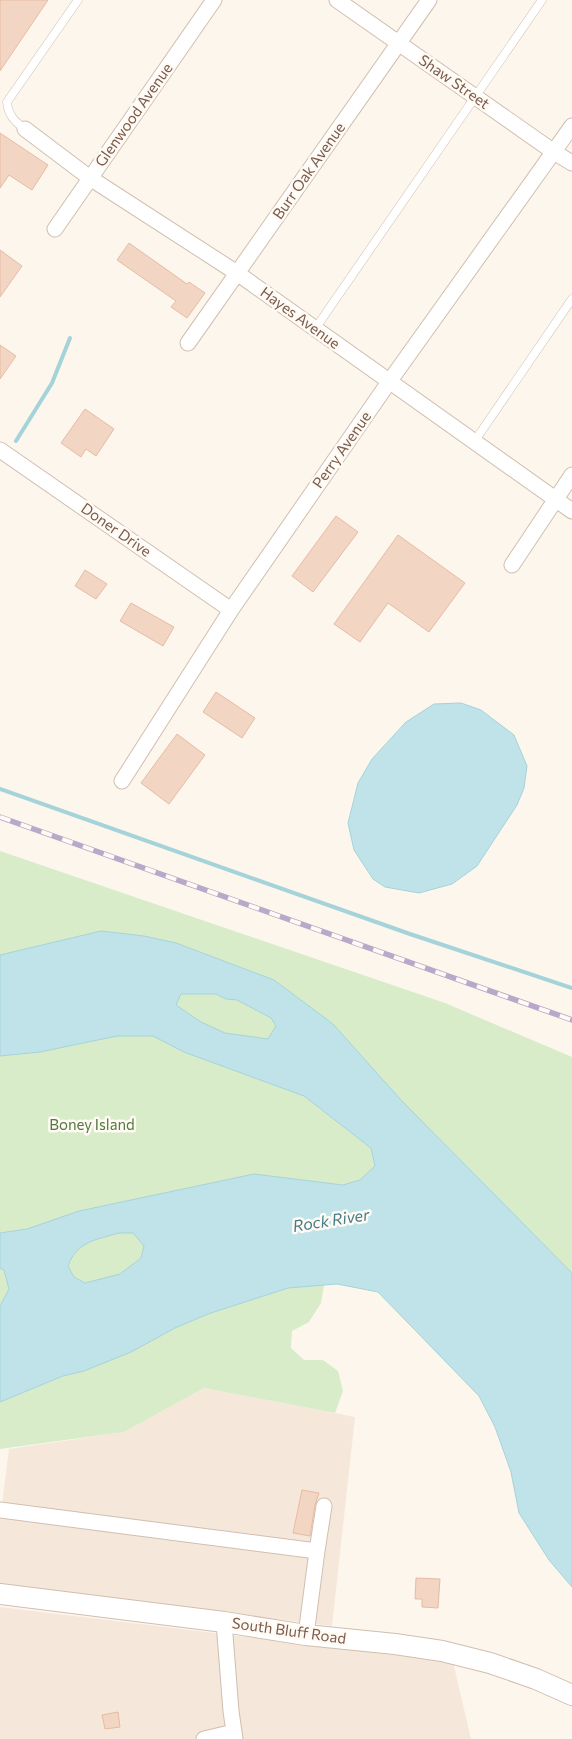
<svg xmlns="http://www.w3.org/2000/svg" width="572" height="1739" viewBox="0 0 572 1739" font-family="Commissioner,sans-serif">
<rect width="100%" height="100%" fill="#fdf6ec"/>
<!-- residential -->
<path fill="#f5e8da" d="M204 1388 355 1417 332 1626 0 1584V1520L9 1449 124 1432Z
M0 1607 453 1662 471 1739H0Z"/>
<!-- green -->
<path fill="#d8ecc9" d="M0 851 445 1003 572 1057V1273L401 1100 333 1024 274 980 176 943 144 936 102 931 0 955Z
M181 994H216L226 999 237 1000 271 1018 276 1026 268 1039 225 1033 201 1022 176 1005Z
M117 1036H153L185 1052 304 1096 371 1148 375 1166 360 1180 343 1185 254 1174 79 1211 27 1229 0 1233V1056L40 1052Z
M119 1233H133L144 1246 141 1258 120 1274 85 1283 74 1277 68 1266C77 1241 96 1240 119 1233Z
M0 1268 4 1270 9 1289 0 1306Z
M324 1285 321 1303 309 1322 292 1331 291 1348 304 1360H323L338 1371 343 1391 335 1413 204 1388 124 1432 0 1449V1402L63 1376 84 1371 175 1328 208 1314 288 1288Z"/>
<!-- water -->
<path fill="#bfe3e8" stroke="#a5d3da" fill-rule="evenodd" d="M461 703 481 710 514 735 527 766 524 788 517 805 477 866 452 884 419 893 385 887 373 879 354 850 348 823 358 783 372 759 406 722 434 704Z
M101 931 144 936 176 943 274 980 333 1024 401 1100 572 1273V1587L549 1560 519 1513 511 1472 495 1427 479 1396 378 1292 337 1284 288 1288 208 1314 175 1328 131 1352 84 1371 63 1376 0 1402V1306L9 1289 4 1270 0 1268V1233L27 1229 79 1211 254 1174 343 1185 360 1180 375 1166 371 1148 304 1096 184 1052 153 1036H117L40 1052 0 1056V955ZM181 994H216L226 999 237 1000 271 1018 276 1026 268 1039 225 1033 201 1022 176 1005ZM119 1233H133L144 1246 141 1258 120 1274 85 1283 74 1277 68 1266C77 1241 96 1240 119 1233Z"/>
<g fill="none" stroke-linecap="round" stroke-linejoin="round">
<!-- stream -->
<path stroke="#a5d3da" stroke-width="4" d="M16 441 52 383 70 338
M0 789 410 934 572 988"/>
</g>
<!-- building -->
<path fill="#f3d5c3" stroke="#e6bba3" d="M0 0H48L0 71Z
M0 133 48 165 32 190 9 175 0 188Z
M129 243 187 284 189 282 205 293 187 318 171 307 176 301 117 260Z
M0 250 22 266 0 297Z
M0 345 16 356 0 379Z
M85 409 114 429 96 456 86 449 81 457 61 443Z
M336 516 358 532 313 592 292 576Z
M398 535 465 583 429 632 388 603 360 642 334 624Z
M85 570 107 584 96 599 75 586Z
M131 603 174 627 163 646 120 621Z
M216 692 255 718 242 738 203 712Z
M177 734 205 755 169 804 141 783Z
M302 1490 319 1493 315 1505 310 1536 293 1533Z
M416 1578 440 1579 438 1608 422 1607V1599H415Z
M118 1712 120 1727 105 1729 102 1715Z"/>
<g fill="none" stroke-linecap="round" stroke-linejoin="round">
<defs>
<path id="service" d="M25 129C15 122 8 115 7 102L78 0
M315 329 542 0
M474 442 572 299"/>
<path id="minor" d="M337 0 554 152 572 163
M25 129 90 178 237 273 572 511
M55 229 214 0
M188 343 429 0
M0 450 231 610
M512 565 572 475
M122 781 231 610 389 382 572 126
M0 1510 317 1551 306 1635
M317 1551 324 1506
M224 1622 231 1711 235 1739
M204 1739 234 1732"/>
<path id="tertiary" d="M0 1594 224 1622 306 1635 395 1644 442 1651 490 1663 536 1679 572 1695"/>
</defs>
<!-- service casing -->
<use href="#service" stroke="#d1beb0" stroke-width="9"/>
<!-- minor casing -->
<use href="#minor" stroke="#d1beb0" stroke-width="17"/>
<!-- tertiary casing -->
<use href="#tertiary" stroke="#d1beb0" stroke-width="22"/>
<!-- service -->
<use href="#service" stroke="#fff" stroke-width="8"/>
<!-- minor -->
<use href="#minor" stroke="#fff" stroke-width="15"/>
<!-- tertiary -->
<use href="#tertiary" stroke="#fff" stroke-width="20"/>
<defs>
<path id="rail" d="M0 817 572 1020"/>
</defs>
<!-- rail casing -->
<use href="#rail" stroke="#b9a8c9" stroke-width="5.5"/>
<!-- rail -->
<use href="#rail" stroke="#fffaf3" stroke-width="4" stroke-dasharray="11" stroke-linecap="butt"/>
</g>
<g text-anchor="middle" stroke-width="5" stroke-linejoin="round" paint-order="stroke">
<!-- street labels -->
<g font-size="15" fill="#7a5c4d" stroke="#fffaf3">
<text transform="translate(454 82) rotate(35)" y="5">Shaw Street</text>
<text transform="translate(134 115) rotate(-55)" y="5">Glenwood Avenue</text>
<text transform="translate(309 171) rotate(-55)" y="5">Burr Oak Avenue</text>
<text transform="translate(300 318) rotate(36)" y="5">Hayes Avenue</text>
<text transform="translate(342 450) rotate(-55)" y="5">Perry Avenue</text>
<text transform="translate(116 530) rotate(35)" y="5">Doner Drive</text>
<text transform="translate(289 1631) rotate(8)" y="5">South Bluff Road</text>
</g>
<!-- park labels -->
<g font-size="15" fill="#537a41" stroke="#fffaf3">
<text x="92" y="1130">Boney Island</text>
</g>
<!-- water labels -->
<g font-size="16" font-style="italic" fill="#437c86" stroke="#fffaf3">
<text transform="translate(331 1220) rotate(-9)" y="6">Rock River</text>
</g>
</g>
</svg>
